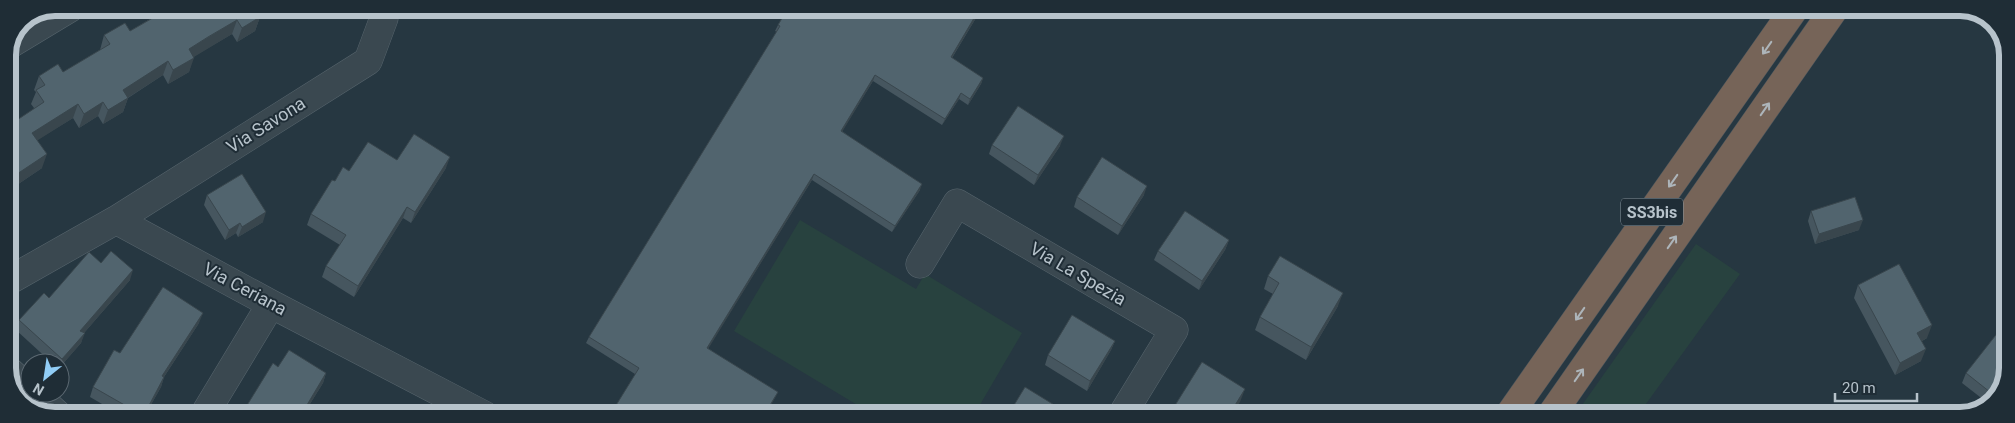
<svg xmlns="http://www.w3.org/2000/svg" width="2015" height="423" viewBox="0 0 2015 423" font-family="Roboto,sans-serif">
<rect width="100%" height="100%" fill="#263741"/>
<!-- green -->
<path fill="#28423f" d="M800 220 916 289 925 274 1022 333 974 415H874L734 331Z
M1696 244 1740 274 1638 415H1575Z"/>
<g fill="none" stroke-linecap="round" stroke-linejoin="round">
<defs>
<path id="minor" d="M12 43 70 8
M116 220 368 61 384 18 382 8
M920 264 957 203 1174 330 1122 415
M8 281 116 220 271 304 484 415
M8 370 30 390
M34 393 58 415
M204 415 271 304"/>
<path id="highway" d="M1509 415 1795 8
M1551 415 1835 8"/>
</defs>
<!-- minor casing -->
<use href="#minor" stroke="#58666e" stroke-width="29"/>
<!-- highway casing -->
<use href="#highway" stroke="#45535b" stroke-width="29"/>
<!-- minor -->
<use href="#minor" stroke="#3a4850" stroke-width="28"/>
<!-- highway -->
<use href="#highway" stroke="#766458" stroke-width="28"/>
</g>
<!-- wall -->
<path fill="#46565f" d="M166 8H254L260 17 255 31 237 42 232 34 203 51 193 57 189 72 168 84 163 75 128 98 123 112 103 124 98 116 79 128 73 118 37 140 42 168 8 191 34 108 31 104 36 92 34 90 39 76 63 72 100 50 104 35 130 31 167 9Z
M788 8H982L952 58 983 78 981 84 968 105 959 99 942 125 873 81 842 131 920 190 892 232 812 180 708 348 775 398 635 374 586 343 589 337 777 32 775 31 778 25Z
M992 145 1060 146 1034 185 989 154Z
M397 160 446 168 411 223 403 218 354 297 322 277 326 266 340 245 307 225 311 214 335 181 349 171Z
M207 195 263 222 238 237 236 233 225 240 204 205Z
M1144 195 1118 235 1074 207 1077 197Z
M1811 211 1859 230 1815 244 1808 221Z
M1229 240 1225 250 1199 290 1154 260 1158 251Z
M101 263 130 280 84 333 81 343 60 367V363H52L16 330 19 320 49 298Z
M1268 276 1338 306 1306 360 1255 330 1260 317 1273 294 1264 289Z
M1858 285 1927 338 1922 341 1921 361 1895 375 1854 298Z
M199 323 164 377 161 387 145 415H121L90 397 93 387 120 353Z
M1115 341 1111 350 1087 391 1045 365 1048 355Z
M278 367 326 373 323 383 303 415H241Z
M1966 373 2007 377 1991 404H1989L1962 383Z"/>
<!-- shaded-wall -->
<path fill="#39464d" d="M980 8H982L948 64 951 57Z
M260 17 255 31 237 42 242 28Z
M237 20 232 34 184 63 189 49Z
M194 58 189 72 168 84 173 70Z
M168 61 163 75 118 104 123 90Z
M875 75 873 81 839 137 841 131Z
M983 78 981 84 968 105 970 99Z
M961 93 959 99 942 125 945 119Z
M128 98 123 112 103 124 108 110Z
M103 102 98 116 79 128 84 114Z
M78 104 73 118 27 147 32 133Z
M1064 136 1060 146 1034 185 1038 175Z
M47 154 42 168 8 191V180Z
M450 157 446 168 411 223 415 212Z
M814 174 812 180 705 354 707 348Z
M922 184 920 190 892 232 895 226Z
M1147 186 1144 195 1118 235 1122 226Z
M407 207 403 218 354 297 358 286Z
M266 212 263 222 238 237 242 227Z
M1863 220 1859 230 1815 244 1819 234Z
M240 223 236 233 225 240 229 230Z
M1229 240 1225 250 1199 290 1202 281Z
M133 270 130 280 77 341 80 331Z
M1343 293 1338 306 1306 360 1311 347Z
M203 313 199 323 158 386 162 376Z
M1932 325 1927 338 1913 346 1917 333Z
M85 333 81 343 60 367 62 359Z
M1115 341 1111 350 1087 391 1090 381Z
M1926 349 1921 361 1895 375 1900 363Z
M326 373 323 383 303 415H301Z
M164 377 161 387 145 415H144Z
M1245 389 1240 402 1232 415H1229Z
M778 392 775 398 765 415H764Z"/>
<!-- building -->
<path fill="#51646e" stroke="#39464d" d="M170 8H254L260 17 242 28 237 20 208 37 189 49 194 58 173 70 168 61 123 90 128 98 108 110 103 102 84 114 78 104 32 133 47 154 8 180V126L44 102 36 90 45 85 39 76 58 64 63 72 110 44 104 35 125 23 130 31Z
M788 8H980L951 57 983 78 970 99 961 93 945 119 875 75 841 131 922 184 895 226 814 174 707 348 778 392 764 415H610L639 368 589 337 780 26 778 25Z
M1018 106 1064 136 1038 175 992 145Z
M414 134 450 157 415 212 407 207 358 286 326 266 346 235 311 214 332 180 335 181 343 167 349 171 368 142 397 160Z
M1102 157 1147 186 1122 226 1077 197Z
M242 174 266 212 242 227 240 223 229 230 207 195Z
M1855 197 1863 220 1819 234 1811 211Z
M1185 211 1229 240 1202 281 1158 251Z
M111 251 133 270 80 331 85 333 62 359 19 320 44 293 49 298 89 252 101 263Z
M1280 256 1343 293 1311 347 1260 317 1279 283 1268 276Z
M1899 264 1932 325 1917 333 1926 349 1900 363 1858 285Z
M163 287 203 313 162 376 164 377 144 415H142L93 387 114 350 120 353Z
M1072 315 1115 341 1090 381 1048 355Z
M1999 331 2007 337V377L1995 396 1966 373Z
M289 350 326 373 301 415H298L289 409 285 415H241L273 363 278 367Z
M1202 362 1245 389 1229 415H1169Z
M1025 387 1069 414 1068 415H1008Z"/>
<!-- one-way arrows -->
<defs><path id="oneway-shaft" d="M-6 0H5M1.5-3L5.5 0L1.5 3" fill="none" stroke-width="1.6" stroke-linecap="round" stroke-linejoin="round" transform="scale(1.25)"/></defs>
<g stroke="#adb5ba">
<use href="#oneway-shaft" transform="translate(1767 48) rotate(125)"/>
<use href="#oneway-shaft" transform="translate(1765 109) rotate(-55)"/>
<use href="#oneway-shaft" transform="translate(1673 181) rotate(125)"/>
<use href="#oneway-shaft" transform="translate(1672 242) rotate(-55)"/>
<use href="#oneway-shaft" transform="translate(1580 314) rotate(125)"/>
<use href="#oneway-shaft" transform="translate(1579 375) rotate(-55)"/>
</g>
<g text-anchor="middle" stroke-width="4" stroke-linejoin="round" paint-order="stroke">
<!-- shield labels -->
<rect fill="#1f2d36" stroke="#89969e" stroke-width="1" x="1621" y="198.5" width="62" height="27" rx="4"/>
<g font-size="16" font-weight="bold" fill="#b7c3cb">
<text x="1652" y="218">SS3bis</text>
</g>
<!-- street labels -->
<g font-size="18" fill="#b7c3cb" stroke="#1f2d36">
<text transform="translate(266 125) rotate(-32)" y="6">Via Savona</text>
<text transform="translate(1078 274) rotate(30)" y="6">Via La Spezia</text>
<text transform="translate(245 289) rotate(28)" y="6">Via Ceriana</text>
</g>
</g>
<!-- crop -->
<path d="M0 0H2015V423H0ZM55 16H1960A39 39 0 0 1 1999 55V368A39 39 0 0 1 1960 407H55A39 39 0 0 1 16 368V55A39 39 0 0 1 55 16Z" fill="#1f2d36" fill-rule="evenodd"/>
<path fill="none" stroke="#b7c3cb" stroke-width="6" d="M55 16H1960A39 39 0 0 1 1999 55V368A39 39 0 0 1 1960 407H55A39 39 0 0 1 16 368V55A39 39 0 0 1 55 16Z"/>
<!-- north arrow -->
<g transform="translate(45 378) rotate(210)"><circle r="24" fill="#1f2d36" stroke="#5c6972"/>
<path d="M0-4L9 19L0 12L-9 19Z" fill="#91cdf6"/>
<text y="-8" font-size="14" font-weight="bold" text-anchor="middle" fill="#b7c3cb">N</text>
</g>
<!-- scale -->
<path d="M1835 393v8h82v-8" fill="none" stroke="#b7c3cb" stroke-width="2.5"/>
<text x="1842" y="393" font-size="15" fill="#b7c3cb" stroke="#1f2d36" stroke-width="4" paint-order="stroke">20 m</text>
</svg>
